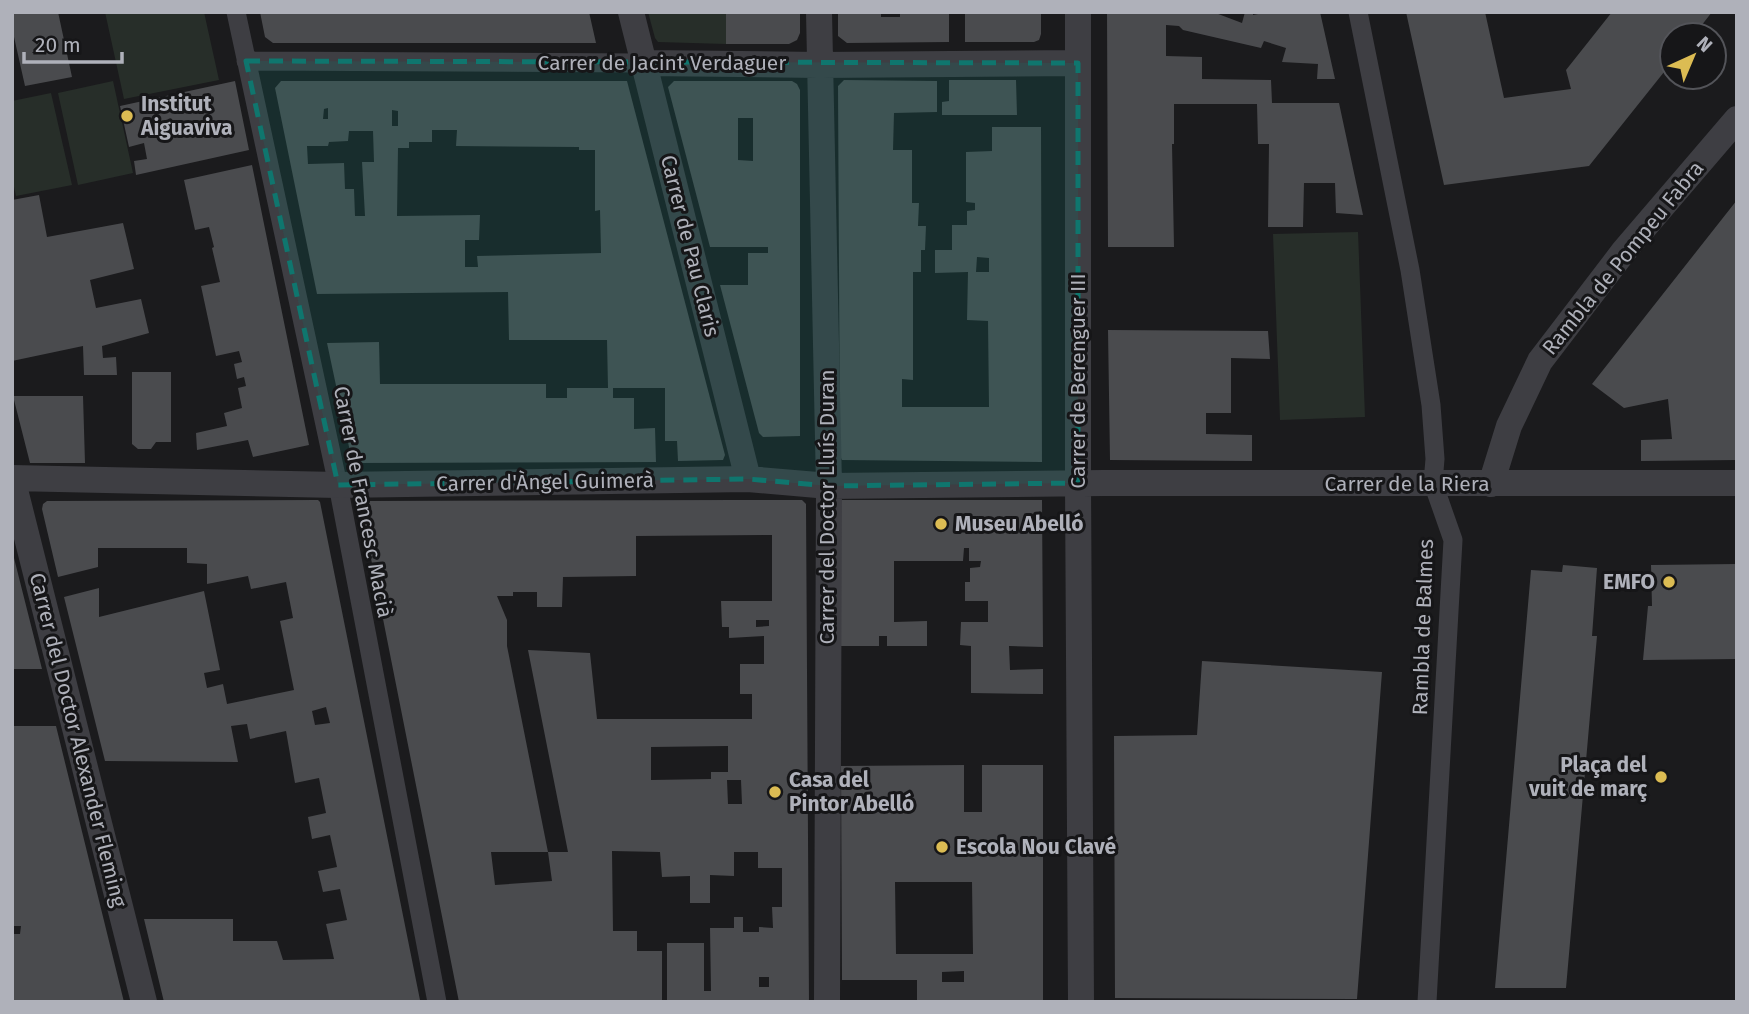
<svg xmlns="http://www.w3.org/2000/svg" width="1749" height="1014" viewBox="0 0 1749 1014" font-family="'Fira Sans',sans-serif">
<rect width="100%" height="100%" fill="#1b1b1d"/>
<!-- green -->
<path fill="#272e29" d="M105 12H204L219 80 124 99Z
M648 12H726V44L658 42 655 38Z
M113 81 133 173 78 185 58 93Z
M51 93 72 185 16 196 12 178V101Z
M1358 232 1365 417 1280 420 1273 234Z"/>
<!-- building -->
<path fill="#4a4b4e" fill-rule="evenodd" d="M12 12H58L72 77 25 86 12 28Z
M260 12H589L596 43H273L265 37Z
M726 12H800V33L797 40 789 44H726Z
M838 12H881V17H900V12H949V42L847 43 838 36Z
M965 12H1041V34L1039 40 1034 42H965Z
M1107 12H1213L1242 23 1245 12H1253V15L1268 12H1320L1335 79H1317L1318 64 1282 62 1286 48 1264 41 1261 48 1183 30 1179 26 1166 25V56L1202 57V79L1271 80 1272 103H1339L1363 215 1336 213 1335 183H1304L1303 227H1268L1269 144H1258L1257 104H1174V144H1172L1174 247H1108Z
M1406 12H1485L1504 98 1571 89 1566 70 1612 12H1712L1694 35H1672V62L1589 166 1444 185Z
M844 80 937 81V112L894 113 893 150H912V203H919L918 226H926L925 250H921V272H913V380L902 379V407H989L988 321 967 320 968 272 935 273V250H952V225H967V211L975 210V203L966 202V152L992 151V127H1041L1042 462 842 460 840 456 838 86ZM977 257 989 258V272H976Z
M949 80H1016L1017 115H942V102L949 101Z
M235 81 249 150 136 175 134 161 147 159 144 143 129 147 120 106Z
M281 81H627L725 455 723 460 678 461 677 441H665V388H613V398H634V429L655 428 656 462 355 463 352 461 327 343 379 342 380 384H546V398H567V388H608L607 340H509L508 292 317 294 275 88ZM328 108V119H323L324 109ZM392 110 398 111V126H392ZM432 130H457L456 146 579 147V150H595V211L600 210 601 253 477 256 478 267H465V240H479L480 215 397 216 398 148H409V142H432ZM349 131H373L374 162H362L365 216H355L354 189H345L344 163 308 164 307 146H328L329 142 348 141Z
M674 81H792L797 84 800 90V436L763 437 759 433 720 285H748V253H768V247H710L668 87ZM738 118H753V161L738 160Z
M252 165 309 445 253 457 248 440 197 450 196 433 227 426 224 413 242 408 238 388 246 386 244 377 237 379 234 364 242 362 239 351 216 356 201 286 220 282 212 248 214 247 209 227 195 230 184 180Z
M39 195 47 237 123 223 134 269 90 280 96 308 141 299 149 333 102 346 103 358 116 357 117 375H84L83 346 12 361V200Z
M1737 200V460L1641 461V440L1672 439 1668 399 1624 408 1592 384Z
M1108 330 1268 331 1270 359 1231 358V413H1206V434L1252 435V461L1110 460Z
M132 372H171V442H156L151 449H138L132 444Z
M13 396H83L85 463H30Z
M318 500 320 502 420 1000 164 1002 144 919H233V941H277L283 960 334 959 326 924 347 920 340 889 323 892 318 871 337 867 330 835 312 839 308 817 326 813 319 778 295 783 286 731 250 739 247 724 231 726 238 762 105 761 64 597 99 588V617L204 591 220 670 204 673 207 688 223 684 227 704 294 690 280 621 293 618 286 582 251 589 248 576 207 584V564L187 563V548H98V567L58 577 42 509 43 504 47 501ZM326 707 330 723 315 725 312 711Z
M739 500H802L806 504 809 1002H667V943H704V991H711L710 928H734V917H743V932H759V927L773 928 772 907H782V868H758V852H734V876L710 875V903H690V876L662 877 660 852 612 851 613 931H637V951H662V1002H459L361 508 363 503 368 501ZM772 535V601H721L722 627H729V638L764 636V664H740V694H752V719H597L590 653 528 650 568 852H548L507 646V620L497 596H513V592H537V607H562L563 577 636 576V536ZM756 620H769V626L756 627ZM728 746V772H711V779L651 780V747ZM727 780H741L742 804H728ZM491 852H548L552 881 495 885ZM759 977H769V987H759Z
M840 500H1042L1043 647 1009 646 1010 670 1043 669V694L971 693V646L960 645 961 622H988V601H965V582H970V568L980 567 981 561H969V548H964L963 561H894V622L927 621V646H887V636H879V646H841Z
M12 554H13L42 669H12Z
M1737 564V659L1643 660 1648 606H1652L1651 565Z
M1563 565 1597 568 1592 636H1597L1566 988H1495L1531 570 1562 572Z
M1202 661 1382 672 1357 999 1115 998 1114 736 1197 735Z
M12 726H56L124 1002H12V934H20L21 926H12Z
M964 765V812H982V765H1043V1002H917V980H842L841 766ZM895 882H972L973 954H896ZM964 971V982H942V972Z"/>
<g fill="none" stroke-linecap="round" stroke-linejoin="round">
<!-- pedestrian -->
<path stroke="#3e3e43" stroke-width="19" d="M236 12 338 485 437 1002
M1358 12 1410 270 1431 405 1435 459 1433 483 1453 540 1427 1002
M246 61 644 63"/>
<!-- minor -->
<path stroke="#3e3e43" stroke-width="26" d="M631 12 748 479
M819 12 829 486 827 1002
M1078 12V483L1081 1002
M644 63 819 65 1078 63
M12 478 338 485 748 479 829 486 1104 483H1737
M12 478 144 1002
M1491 484 1509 426 1540 361 1624 251 1737 119"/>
</g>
<!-- marked area -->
<path fill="#0f766e" fill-opacity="0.2" stroke="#0f766e" stroke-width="5" stroke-dasharray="14 9" stroke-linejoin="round" d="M246 61 1078 63V483L829 486 748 479 338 485Z"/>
<!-- markers -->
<g fill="#dcbc53" stroke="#161618" stroke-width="2.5">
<circle cx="127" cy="116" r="7"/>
<circle cx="941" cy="524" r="7"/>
<circle cx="1669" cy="582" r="7"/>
<circle cx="1661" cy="777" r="7"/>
<circle cx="775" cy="792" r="7"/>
<circle cx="942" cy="847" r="7"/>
</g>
<g text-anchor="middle" stroke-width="6" stroke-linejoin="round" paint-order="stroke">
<!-- street labels -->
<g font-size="21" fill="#afb1ba" stroke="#161618">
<text x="662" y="70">Carrer de Jacint Verdaguer</text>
<text transform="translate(690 246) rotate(76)" y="7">Carrer de Pau Claris</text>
<text transform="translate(1623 258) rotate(-51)" y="7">Rambla de Pompeu Fabra</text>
<text transform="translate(1078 381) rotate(-90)" y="7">Carrer de Berenguer III</text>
<text transform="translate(545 482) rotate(-1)" y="7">Carrer d'Àngel Guimerà</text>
<text x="1407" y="491">Carrer de la Riera</text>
<text transform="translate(363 502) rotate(79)" y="7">Carrer de Francesc Macià</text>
<text transform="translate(827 507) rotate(-90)" y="7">Carrer del Doctor Lluís Duran</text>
<text transform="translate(1423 627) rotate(-88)" y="7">Rambla de Balmes</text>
<text transform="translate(78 740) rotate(76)" y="7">Carrer del Doctor Alexander Fleming</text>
</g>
<!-- poi labels -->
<g font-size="21" font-weight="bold" fill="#afb1ba" stroke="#161618" text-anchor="start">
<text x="141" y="111">Institut<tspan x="141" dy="24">Aiguaviva</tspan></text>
<text x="955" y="531">Museu Abelló</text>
<text x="1655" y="589" text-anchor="end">EMFO</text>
<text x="1647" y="772" text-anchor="end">Plaça del<tspan x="1647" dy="24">vuit de març</tspan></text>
<text x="789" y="787">Casa del<tspan x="789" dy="24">Pintor Abelló</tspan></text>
<text x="956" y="854">Escola Nou Clavé</text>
</g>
</g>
<!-- border -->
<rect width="1749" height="1014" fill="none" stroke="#afb1ba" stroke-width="28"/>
<!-- north arrow -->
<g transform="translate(1693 56) rotate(44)"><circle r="33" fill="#161618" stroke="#535459" stroke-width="2"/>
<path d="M0-5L12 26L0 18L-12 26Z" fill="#dcbc53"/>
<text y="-10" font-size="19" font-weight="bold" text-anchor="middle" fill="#afb1ba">N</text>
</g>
<!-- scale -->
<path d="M24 52v10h98v-10" fill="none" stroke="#afb1ba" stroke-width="3.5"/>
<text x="35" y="52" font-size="21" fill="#afb1ba" stroke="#161618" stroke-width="5" paint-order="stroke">20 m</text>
</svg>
